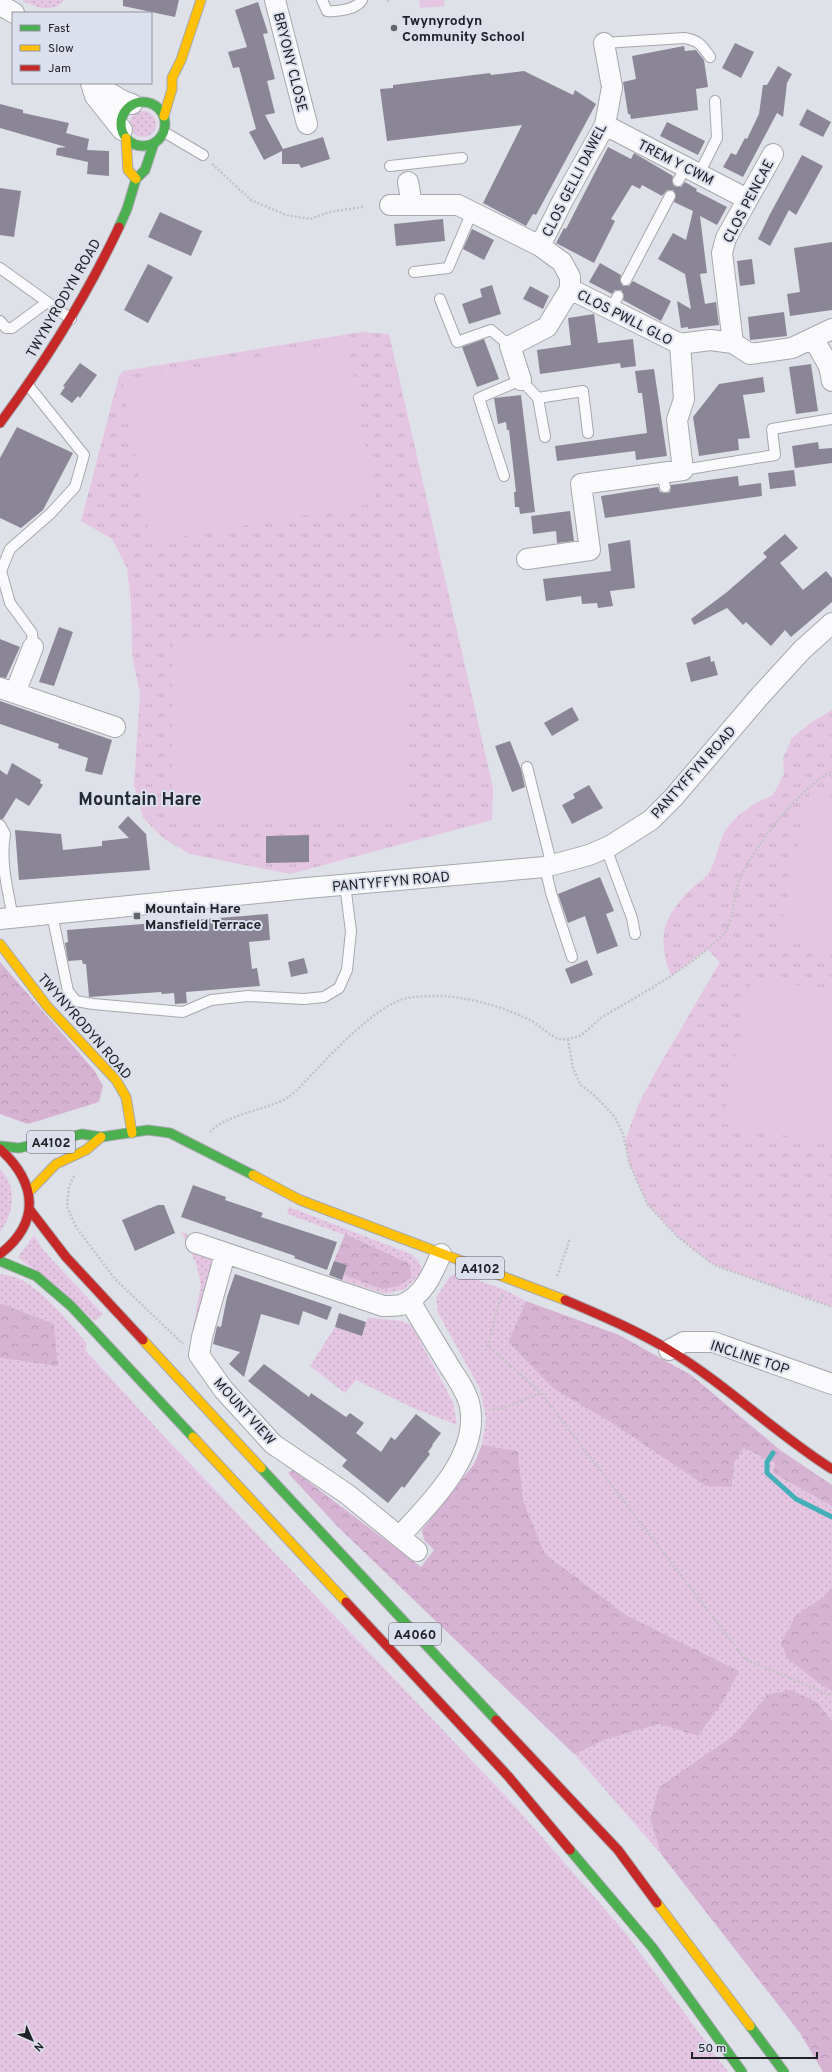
<svg xmlns="http://www.w3.org/2000/svg" width="832" height="2072" viewBox="0 0 832 2072" font-family="Overpass,sans-serif">
<defs>
<pattern id="grass-dots" width="8" height="8" patternUnits="userSpaceOnUse"><rect width="8" height="8" fill="#e4c6e2"/><path d="M2 2h.1M6 6h.1" fill="none" stroke="#c3aac2" stroke-width="1.8" stroke-linecap="round"/></pattern>
<pattern id="forest-crowns" width="20" height="18" patternUnits="userSpaceOnUse"><rect width="20" height="18" fill="#d6b2d3"/><path d="M2 6a3 3 0 1 1 6 0M12 15a3 3 0 1 1 6 0" fill="none" stroke="#b799b5"/></pattern>
<pattern id="park-tufts" width="24" height="20" patternUnits="userSpaceOnUse"><rect width="24" height="20" fill="#e4c6e2"/><path d="M3 7l-1-3M5 7V3M7 7l1-3M15 17l-1-3M17 17v-4M19 17l1-3" fill="none" stroke="#c3aac2"/></pattern>
</defs>
<rect width="100%" height="100%" fill="#dfe1e8"/>
<!-- grass -->
<path fill="url(#grass-dots)" d="M22 0H64C54 14 33 7 22 0Z
M130 124a13 13 0 1 1 26 0a13 13 0 1 1-26 0Z
M0 1169C18 1187 14 1213 0 1232Z
M289 1207 411 1254C421 1262 423 1267 421 1279L416 1278 405 1289 385 1294 342 1280 344 1275 382 1289 395 1287 411 1278 345 1235 287 1214Z
M181 1232C197 1237 207 1250 217 1264L194 1347 190 1346 201 1284 196 1263Z
M34 1235 43 1250 103 1314 95 1321 18 1257Z
M458 1273 505 1290 526 1301 508 1342 554 1389 732 1487 734 1463 744 1448 775 1463 773 1473 832 1506V1587L823 1597 796 1615 823 1686 832 1691V1721L818 1703 767 1695 734 1735 659 1787 650 1819 661 1854 574 1754 607 1739 659 1724 698 1736 739 1671 626 1615 545 1554 523 1500 518 1451 482 1445 486 1419 480 1389 438 1313 436 1298 450 1276Z
M0 1274C5 1275 11 1275 15 1277 40 1286 71 1324 87 1344L85 1350 159 1431 513 1804 624 1931 728 2072H0V1358L58 1366 54 1324 0 1303Z
M368 1317C383 1321 399 1317 412 1326L453 1402 457 1425 411 1407 356 1380 345 1393 310 1366 335 1327 362 1335Z"/>
<!-- forest -->
<path fill="url(#forest-crowns)" d="M0 962 94 1070 103 1086 99 1102 28 1124 0 1114Z
M345 1234 410 1264 411 1278 395 1287 382 1289 344 1275 347 1265 334 1261Z
M526 1301 619 1335 691 1375 780 1450 832 1485V1506L773 1473 775 1463 744 1448 734 1463 732 1487 706 1486 609 1421 554 1389 508 1342Z
M0 1303 54 1324 58 1366 0 1358Z
M482 1445 518 1451 523 1500 545 1554 626 1615 739 1671 724 1700 698 1736 659 1724 607 1739 574 1754 338 1527 288 1473 293 1470 421 1567 434 1550 424 1540 422 1530 474 1464Z
M832 1587V1691L823 1686 788 1659 781 1643 796 1615 823 1597Z
M791 1690 818 1703 832 1721V2072H823L800 2033 661 1854 650 1819 659 1787 734 1735 767 1695Z"/>
<!-- park -->
<path fill="url(#park-tufts)" d="M361 332 389 334 493 788 492 820 290 874 190 854 163 838 143 818 134 785 140 694 132 655 131 603 127 568 112 539 81 521 119 376 123 371Z
M832 710V1307L714 1265 678 1237 648 1205 630 1165 625 1142 638 1105 655 1073 720 962 707 949 671 976C657 937 662 918 692 888 697 883 708 877 711 869 716 859 718 848 722 837 731 817 754 803 773 795L784 774 783 758 792 738 812 722Z"/>
<!-- pitch -->
<path fill="#e4c6e2" d="M419 0H444L445 6 420 8Z
M347 341 376 503 150 542 122 381Z
M173 643H406L405 819H172Z
M810 792 832 797V951L778 939Z
M752 976 832 992V1145L722 1123Z"/>
<g fill="none" stroke-linecap="round" stroke-linejoin="round">
<!-- stream -->
<path stroke="#43afb8" stroke-width="5" d="M773 1453 767 1462V1473L796 1499 832 1517"/>
</g>
<!-- building -->
<path fill="#8b8696" d="M123 0H179L175 17 123 6Z
M258 2 268 33 263 34 275 79 267 81 275 113 265 115 283 149 323 137 330 159 301 168 299 164H282V151L264 160 249 132 256 129 239 67 233 68 228 52 247 47 235 10Z
M735 43 754 52 741 78 722 68Z
M684 46 685 51 696 50 704 60 708 87 696 89 698 110 631 119 630 114H628L623 82 636 79 632 56Z
M778 66 792 74 787 83 783 117 777 113 743 177 723 167 731 153 736 155 745 138 747 139 759 114 763 85H767Z
M524 71 573 95 575 90 596 104 536 215 533 214 526 226 483 203 522 125 387 141 380 89 393 88V85L409 83 490 73 491 75Z
M0 104 23 110V113L69 123 66 133 89 139 87 150 109 151V176L87 174 88 162 56 155 57 148 66 147 0 128Z
M807 109 831 122 823 137 799 125Z
M667 122 705 141 698 155 660 136Z
M608 147 631 159 634 153 673 176 672 181 674 186 681 187 685 182 697 189 696 191 727 207 717 225 700 216 707 273 700 274 705 304 716 302 719 325 688 329V327L681 328 677 301 691 309 685 274 658 259 673 233 686 240 693 211 674 202 676 195 673 190H667L662 196 642 185 640 189 632 185 611 219 615 221 594 263 556 243 564 228 566 229Z
M802 155 823 166 796 215 789 210 770 246 758 239 769 216Z
M0 188 21 191 14 237 0 235Z
M160 212 202 231 191 256 148 237Z
M443 219 445 241 396 246 394 224Z
M472 229 494 240 484 260 463 249Z
M832 242V310L790 316 787 294 800 292 794 248Z
M752 259 755 284 740 286 737 261Z
M600 263 621 275 620 281 623 286H629L633 281 671 301 661 321 623 300 624 295 621 290H615L612 294 589 282Z
M148 264 173 277 148 323 124 310Z
M492 285 501 314 469 324 462 304 482 297 480 289Z
M530 286 549 296 543 309 523 299Z
M784 312 787 336 750 340 748 317Z
M594 314 598 343 633 339 636 366 621 368 620 363 540 374 537 350 571 345 568 318Z
M484 339 499 379 477 387 462 347Z
M80 363 97 375 80 398 78 396 72 403 60 394 65 387 63 386Z
M811 364 818 411 796 414 789 367Z
M654 369 667 456 636 460 635 451 557 461 555 446 647 433 642 393H638L635 371Z
M763 377 765 392 743 395 750 438 738 439 739 450 699 456 693 417 719 384Z
M521 395 535 512 520 514 519 507H515L514 492H516L509 430H507L506 422 498 424 494 398Z
M17 427 73 453 43 510 21 528 0 518V458Z
M818 442 819 449 832 448V463L795 468 792 446Z
M794 470 796 486 770 489 768 473Z
M738 476 739 486 761 483 762 496 605 518 601 496 658 487 660 492 666 493 670 492 671 485Z
M570 511 574 541 557 543 556 531 533 534 531 516Z
M785 534 798 548 780 563 803 590 826 571 832 578V602L791 637 785 630 771 646 746 622 743 625 727 608 694 625 691 619 727 592 767 557 763 553Z
M630 540 635 588 610 591 613 606 598 608 597 603 582 604 581 596 546 601 543 579 611 571 608 544Z
M59 627 73 632 54 686 39 682Z
M0 639 20 647 6 678 0 677Z
M710 656 711 662 714 661 718 675 691 682 686 663Z
M0 701 112 740 102 775 85 771 88 758 58 748 59 744 0 724Z
M572 707 579 720 552 736 544 723Z
M510 741 521 769 525 787 512 792 495 746Z
M12 763 41 780 40 783 43 785 29 806 16 798 3 819H0V770L7 775Z
M589 785 603 808 572 824 562 805 575 798 573 794Z
M128 816 146 834 150 870 19 880 15 830 61 834 63 850 102 846V841L129 838 118 827Z
M309 835V862L266 863V836Z
M600 877 614 911 606 914 618 946 597 954 585 916 568 923 558 894Z
M268 914 270 940 249 942 252 969 257 968 260 986 186 992 187 1003 175 1004 174 993 162 994 161 992 89 997 86 964H83L82 960 68 961 65 943 68 942 67 930Z
M304 958 308 973 291 977 288 962Z
M587 960 593 975 571 984 565 969Z
M193 1185 226 1197 225 1200 263 1213 261 1217 337 1242 327 1270 294 1258 295 1256 181 1217Z
M158 1205H164L175 1233 135 1251 122 1220Z
M334 1261 347 1265 342 1280 329 1275Z
M235 1274 332 1307 327 1320 303 1311 299 1325 261 1314 244 1377 229 1364 240 1352 213 1344 217 1326 221 1327 227 1297Z
M339 1313 366 1322 362 1336 335 1327Z
M264 1364 309 1397 311 1393 346 1417 350 1413 364 1423 356 1433 381 1452 391 1437 395 1440 416 1414 441 1433 432 1445H433L428 1452 430 1454 404 1488 402 1486 388 1503 342 1466 347 1460 248 1381Z"/>
<g fill="none" stroke-linecap="round" stroke-linejoin="round">
<defs>
<path id="lane" d="M322 0 327 11C338 12 357 9 362 0
M604 43 684 38C698 40 702 45 710 57
M164 132 203 155
M390 166 462 158
M699 174 717 138 715 101
M678 181 686 167
M0 268 71 319
M414 272 448 268 472 212
M626 280 670 196
M440 299 457 342 491 330 510 346
M611 310 618 296
M0 321 6 328H12L46 303
M28 385 84 455 75 487 50 514 10 549 1 571 10 603 32 633 33 647
M538 398 545 437
M683 470 775 455 772 429 832 419
M662 473 665 487
M504 476 479 398 521 380 538 398 583 391 588 433
M527 767 552 866
M0 825 5 834C0 862 8 891 13 918
M606 848 632 918 635 934
M545 867 551 893 572 957
M52 914 68 991 76 1001 93 1004 183 1012 211 1000 248 996 304 999 324 997 339 988 347 970 351 931 345 885"/>
<path id="street" d="M275 0 307 124
M0 5 14 13
M91 83 95 96 122 130
M93 86C109 89 117 101 132 104
M605 125 747 199
M408 182 412 205
M390 205H458L540 246 562 262 570 277V289
M540 246 563 200 605 125 612 87 604 43
M570 289 680 344
M813 338 829 366 832 381
M733 343 722 253 726 238 773 154
M680 344 710 340 733 343 750 354 792 348 832 329
M521 380 510 346 547 327 570 289
M527 559 590 550 581 484 683 470 677 420 684 399 680 344
M0 688 115 727
M15 693 33 647
M0 919 307 888 545 867 589 855 610 846 651 820 673 798 759 697 802 650 832 623
M196 1243 383 1306C389 1306 396 1306 401 1305 423 1297 433 1273 441 1254
M225 1254 202 1337 199 1355 223 1389 273 1444 347 1494 417 1551
M669 1350 684 1342H713L832 1384
M400 1536C431 1502 479 1456 470 1407 468 1394 458 1380 451 1369 437 1346 423 1324 410 1301"/>
<path id="fast" d="M121 124a22 22 0 1 1 44 0a22 22 0 1 1-44 0Z
M119 227 127 209 136 179 145 170 154 143
M0 1146 19 1148 82 1134 101 1137 148 1130 170 1133 253 1175
M0 1261 36 1276 71 1306 193 1437
M261 1468 496 1720
M570 1850 652 1947 742 2072
M750 2026 784 2072"/>
<path id="slow" d="M164 116 172 89V78L181 60 201 0
M126 138 128 170 136 179
M0 944 47 1006 116 1080 126 1097 132 1133
M253 1175 300 1200 565 1300
M29 1192 56 1164 86 1150 101 1137
M143 1340 261 1468
M193 1437 346 1602
M657 1903 750 2026"/>
<path id="jam" d="M0 423C46 361 86 297 119 227
M0 1149C37 1183 41 1222 0 1254
M30 1210 66 1257 143 1340
M565 1300C600 1315 636 1330 669 1350 727 1385 775 1433 832 1469
M346 1602 508 1776 570 1850
M496 1720 618 1850 657 1903"/>
</defs>
<!-- lane casing -->
<use href="#lane" stroke="#a6a8ad" stroke-width="12"/>
<!-- street casing -->
<use href="#street" stroke="#a6a8ad" stroke-width="22"/>
<!-- fast casing -->
<use href="#fast" stroke="#a6a8ad" stroke-width="11"/>
<!-- slow casing -->
<use href="#slow" stroke="#a6a8ad" stroke-width="11"/>
<!-- jam casing -->
<use href="#jam" stroke="#a6a8ad" stroke-width="11"/>
<!-- path -->
<path stroke="#c3c3c5" stroke-width="2.5" stroke-dasharray="2 2" stroke-linecap="butt" d="M388 0 389 4
M212 164 251 200 286 215 310 219 329 212 363 207
M568 1039 573 1068 580 1084 596 1097 615 1117 623 1134 630 1165 648 1205 678 1237 714 1265 832 1307
M210 1132C227 1114 263 1111 287 1098 297 1091 307 1079 316 1070 335 1050 376 1007 403 999 415 996 431 996 443 996 472 998 503 1007 528 1019 538 1024 550 1036 559 1039 564 1040 574 1038 579 1036 588 1031 595 1022 604 1016 641 994 679 974 712 945 716 941 723 936 726 931 734 917 733 896 739 881 753 847 800 788 832 771
M74 1176 69 1187 67 1207 76 1227 115 1279 183 1344
M557 1276 570 1239
M503 1295 498 1305 488 1346 540 1392
M489 1410 504 1408 541 1393 745 1659 832 1696"/>
<!-- lane -->
<use href="#lane" stroke="#fafafc" stroke-width="10"/>
<!-- street -->
<use href="#street" stroke="#fafafc" stroke-width="20"/>
<!-- fast -->
<use href="#fast" stroke="#4caf50" stroke-width="9"/>
<!-- slow -->
<use href="#slow" stroke="#ffc107" stroke-width="9"/>
<!-- jam -->
<use href="#jam" stroke="#c62828" stroke-width="9"/>
</g>
<!-- markers -->
<g fill="#63656a" stroke="#dbe0ec" stroke-width="1.5">
<circle cx="394" cy="28" r="4"/>
<rect x="133" y="912" width="8" height="8" rx="2"/>
</g>
<g text-anchor="middle" stroke-width="4" stroke-linejoin="round" paint-order="stroke">
<!-- shield labels -->
<g fill="#dbe0ec" stroke="#585b61" stroke-width="1">
<rect x="27" y="1131" width="48" height="22" rx="3"/>
<rect x="456" y="1257" width="48" height="22" rx="3"/>
<rect x="389" y="1623" width="52" height="22" rx="3"/>
</g>
<g font-size="13" font-weight="bold" fill="#202226">
<text x="51" y="1147">A4102</text>
<text x="480" y="1273">A4102</text>
<text x="415" y="1639">A4060</text>
</g>
<!-- poi labels -->
<g font-size="14" font-weight="bold" fill="#202226" stroke="#dbe0ec" text-anchor="start">
<text x="402" y="25">Twynyrodyn<tspan x="402" dy="16">Community School</tspan></text>
<text x="145" y="913">Mountain Hare<tspan x="145" dy="16">Mansfield Terrace</tspan></text>
</g>
<!-- street labels -->
<g font-size="14" fill="#202226" stroke="#dbe0ec">
<text transform="translate(291 62) rotate(76)" y="5">BRYONY CLOSE</text>
<text transform="translate(676 162) rotate(27)" y="5">TREM Y CWM</text>
<text transform="translate(574 180) rotate(-63)" y="5">CLOS GELLI DAWEL</text>
<text transform="translate(748 201) rotate(-62)" y="5">CLOS PENCAE</text>
<text transform="translate(63 298) rotate(-60)" y="5">TWYNYRODYN ROAD</text>
<text transform="translate(625 317) rotate(27)" y="5">CLOS PWLL GLO</text>
<text transform="translate(693 772) rotate(-48)" y="5">PANTYFFYN ROAD</text>
<text transform="translate(391 881) rotate(-5)" y="5">PANTYFFYN ROAD</text>
<text transform="translate(85 1026) rotate(49)" y="5">TWYNYRODYN ROAD</text>
<text transform="translate(750 1357) rotate(18)" y="5">INCLINE TOP</text>
<text transform="translate(245 1411) rotate(48)" y="5">MOUNT VIEW</text>
</g>
<!-- district labels -->
<g font-size="18" font-weight="bold" fill="#262a33" stroke="#dbe0ec">
<text x="140" y="805">Mountain Hare</text>
</g>
</g>
<!-- legend -->
<rect x="12" y="12" width="140" height="72" fill="#dbe0ec" stroke="#90949d"/>
<rect x="20" y="25" width="20" height="6" fill="#4caf50" stroke="#90949d"/>
<text x="48" y="32" font-size="12" fill="#202226">Fast</text>
<rect x="20" y="45" width="20" height="6" fill="#ffc107" stroke="#90949d"/>
<text x="48" y="52" font-size="12" fill="#202226">Slow</text>
<rect x="20" y="65" width="20" height="6" fill="#c62828" stroke="#90949d"/>
<text x="48" y="72" font-size="12" fill="#202226">Jam</text>
<!-- north arrow -->
<g transform="translate(32 2040) rotate(135)" stroke="#dbe0ec" stroke-width="3" paint-order="stroke">
<path d="M0-3L7 15L0 10L-7 15Z" fill="#202226"/>
<text y="-6" font-size="11" font-weight="bold" text-anchor="middle" fill="#202226">N</text>
</g>
<!-- scale -->
<path d="M692 2052v6h125v-6" fill="none" stroke="#202226" stroke-width="2"/>
<text x="698" y="2052" font-size="12" fill="#202226" stroke="#dbe0ec" stroke-width="3" paint-order="stroke">50 m</text>
</svg>
